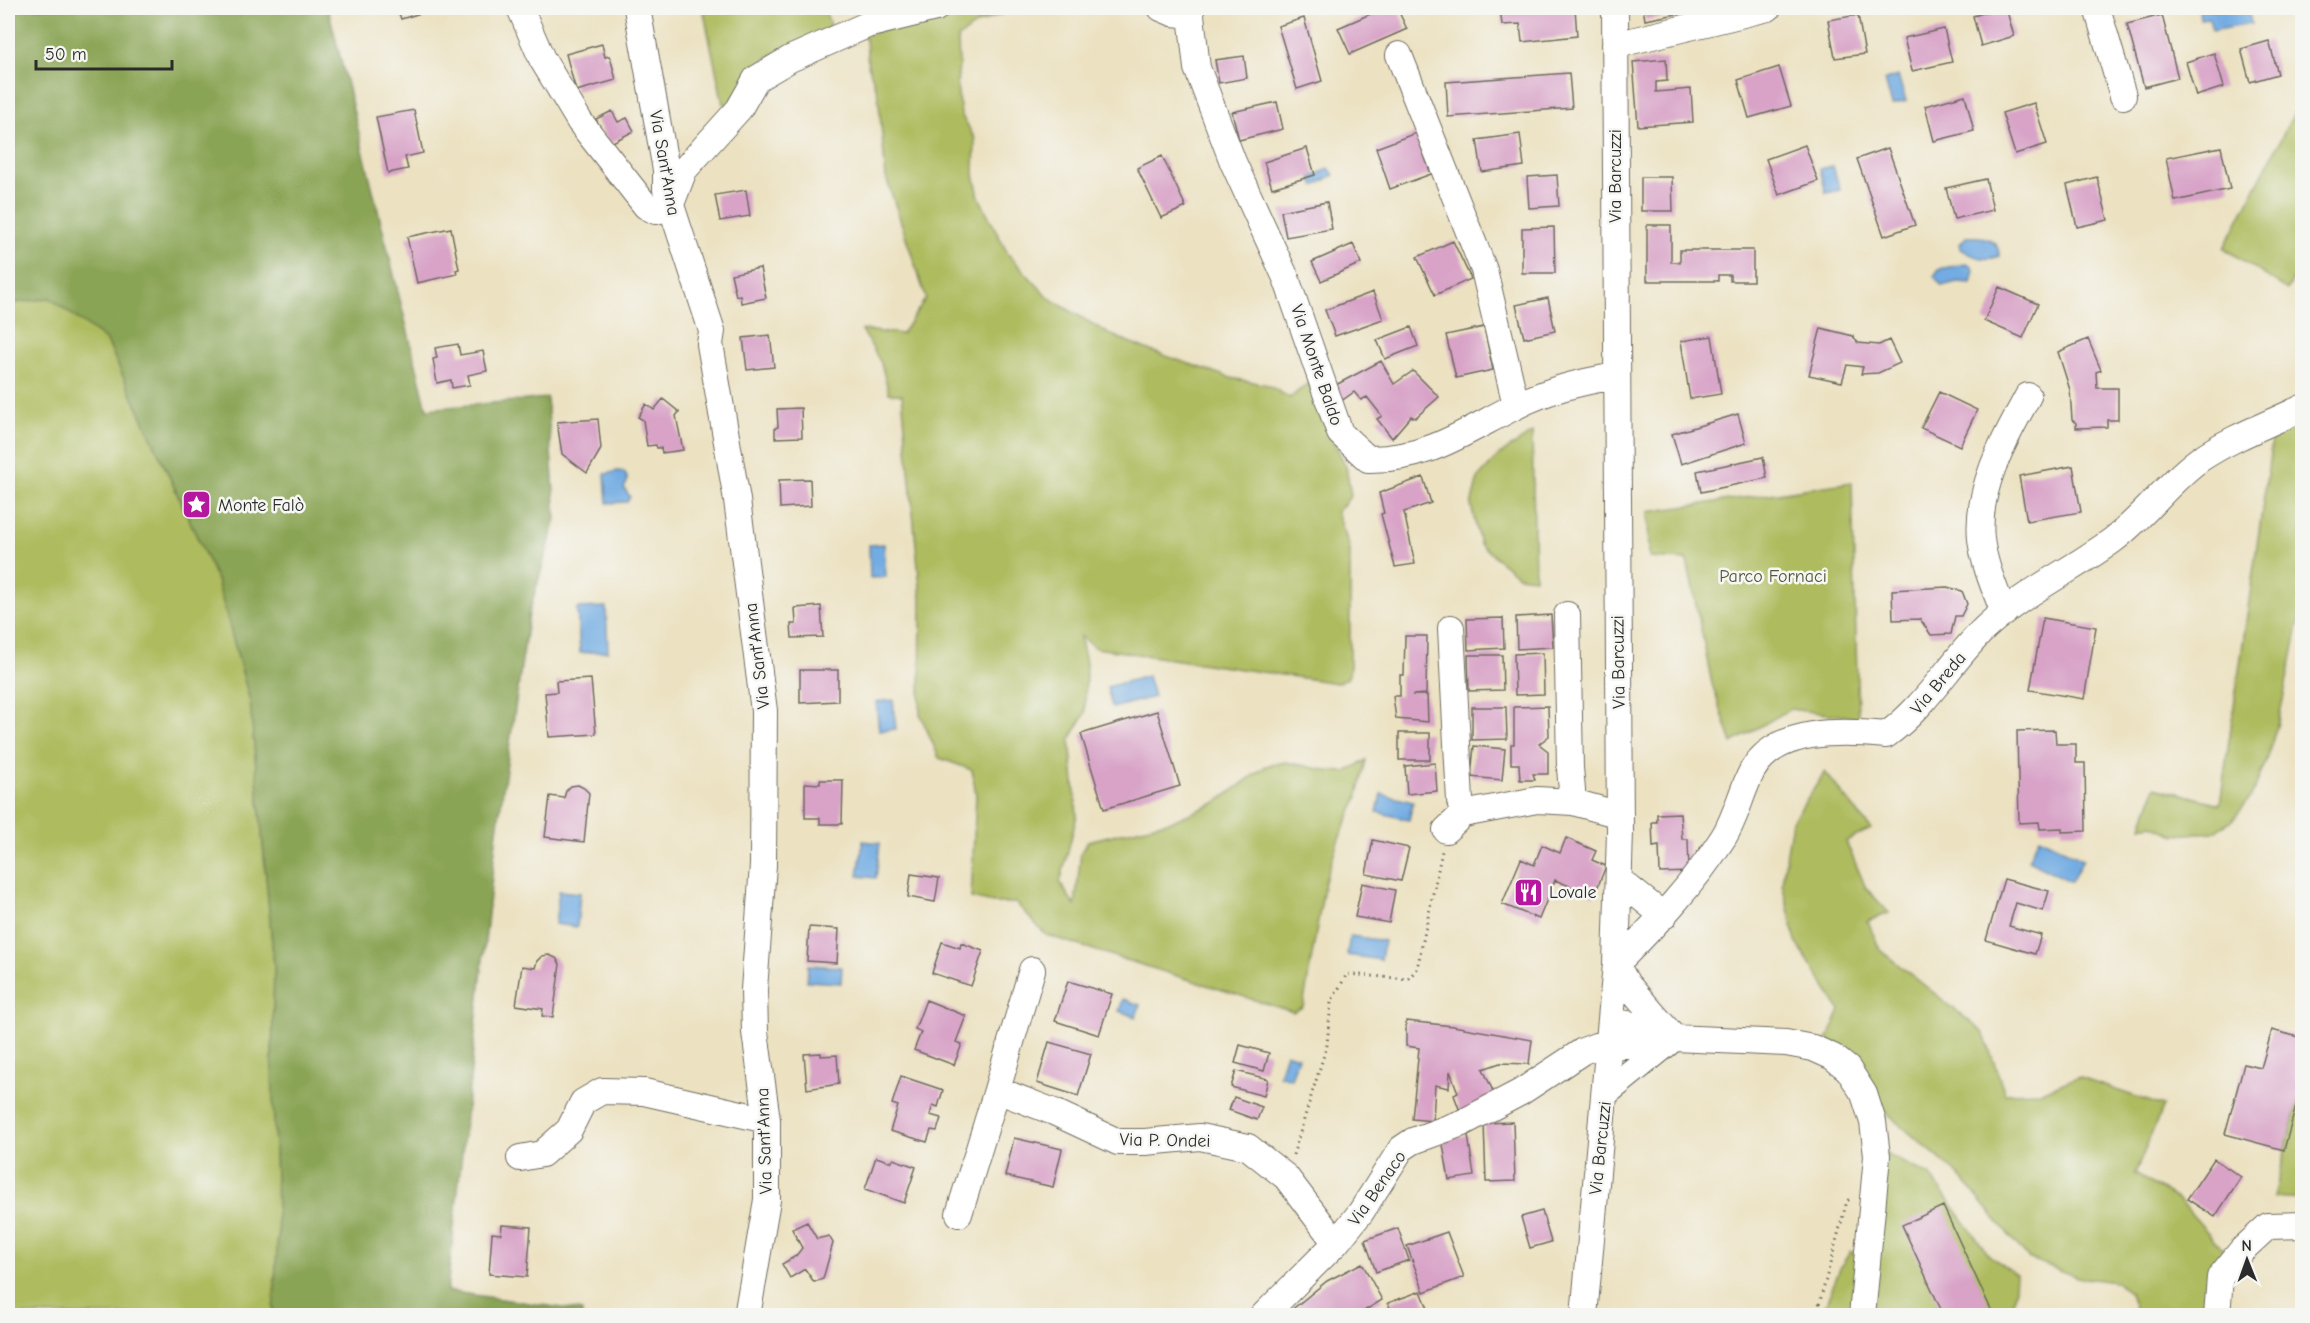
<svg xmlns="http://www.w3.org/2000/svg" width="2310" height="1323" viewBox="0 0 2310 1323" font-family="'Comic Neue',sans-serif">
<rect width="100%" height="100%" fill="#f6f6f2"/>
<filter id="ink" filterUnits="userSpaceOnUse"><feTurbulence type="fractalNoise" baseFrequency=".0167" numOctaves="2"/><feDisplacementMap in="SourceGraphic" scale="12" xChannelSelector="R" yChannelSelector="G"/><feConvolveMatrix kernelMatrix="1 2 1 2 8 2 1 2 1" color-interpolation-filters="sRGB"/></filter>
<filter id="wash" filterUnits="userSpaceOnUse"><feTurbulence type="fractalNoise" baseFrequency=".008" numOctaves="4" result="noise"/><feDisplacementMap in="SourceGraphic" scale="24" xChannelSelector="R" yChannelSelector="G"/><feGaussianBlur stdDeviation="1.35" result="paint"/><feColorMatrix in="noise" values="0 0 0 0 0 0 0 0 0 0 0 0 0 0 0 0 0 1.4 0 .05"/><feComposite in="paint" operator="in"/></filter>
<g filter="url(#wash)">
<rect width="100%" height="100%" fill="#ece2c2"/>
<!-- green -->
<path fill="#aebc5e" stroke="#6c7444" stroke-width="1.5" d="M703 8H824L830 25 825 32 775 53 758 64 732 105 723 104Z
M957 8H1017L978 23 958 38 959 64 957 86 961 114 975 139 974 174 979 197 1008 254 1049 298 1109 334 1151 351 1231 378 1268 385 1290 398 1308 383 1322 419 1346 466 1351 496 1337 512 1350 548V669L1348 678 1337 683 1096 648 1080 636 1086 663 1085 714 1070 739 1077 815 1060 883 1075 906 1081 852 1088 841 1175 820 1217 802 1266 766 1286 762 1329 771 1346 772 1366 760 1357 799 1338 841 1325 881 1303 1007 1293 1012 1046 935 1016 903H993L971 898 976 795 972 770 939 758 920 714 921 599 902 395 889 393 881 363 862 330 902 334 926 298 886 177 878 94 868 65 866 40 863 36 933 12Z
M2290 8H2302V43Z
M2302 98V265L2287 290 2224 248Z
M50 298 107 341 217 580 250 701 274 965 272 1067 278 1233 273 1315H8V304Z
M2302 413V606L2281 710 2268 757 2251 797 2231 822 2213 832 2175 835 2152 825 2142 827 2155 787 2220 804 2274 426Z
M1532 433 1535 578 1518 576 1480 544 1471 505 1478 478 1499 455Z
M1852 482 1858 718 1790 709 1732 743 1712 684 1687 560 1649 558 1648 512Z
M1825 772 1871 829 1846 841 1866 888 1889 913 1868 921 1880 950 1983 1032 2005 1093 2041 1092 2078 1077 2163 1106 2135 1174 2179 1200 2226 1253 2212 1315H2137L2130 1293 2116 1282 2077 1277 2028 1258 1960 1176 1886 1113 1856 1059 1827 1041 1840 1010 1796 942 1782 883 1792 821Z
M2297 1102 2302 1104V1199L2274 1197Z
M1883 1153 1930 1175 1989 1255 2016 1274 2013 1315 1869 1316Z
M1850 1252H1865L1858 1315 1821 1316 1841 1266Z"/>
<!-- forest -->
<path fill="#8aa455" stroke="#5a6840" stroke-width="1.5" d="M8 8H328L427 409 547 398 556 519 529 613 497 831 447 1291 582 1311V1315H273L278 1233 272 1067 274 965 250 701 217 580 107 341 50 298 8 304Z"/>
<!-- water -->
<path fill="#72ace2" stroke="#4e6c86" stroke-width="1.5" d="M2199 8H2212L2213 9 2248 8 2251 24 2212 31 2209 18 2200 19Z
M1898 76 1906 101 1892 105 1885 80Z
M1833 166 1840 190 1826 193 1820 169Z
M1329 168 1334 175 1315 186 1311 178Z
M1966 237C1981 236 1999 237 1999 256 1986 262 1973 257 1961 249L1960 244Z
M1966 264 1971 266 1974 270 1971 283 1957 282 1942 286 1934 276 1939 269Z
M618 471 624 472C628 477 628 483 624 488L630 497 627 502 607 503 605 474Z
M884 544 886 577 870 578 869 545Z
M606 607 608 651 580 653 577 608Z
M1148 676 1154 697 1112 708 1107 687Z
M893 700 896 729 879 731 876 702Z
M1381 794 1413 802 1409 820 1377 812Z
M2039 837 2083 859 2071 882 2028 860Z
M863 841 880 843 876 878 858 876Z
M559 891 580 893 577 927 555 924Z
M1350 936 1384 941 1381 960 1347 955Z
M808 965 842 967 841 983 807 981Z
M1123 999 1140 1005 1136 1017 1119 1011Z
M1286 1053 1298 1057 1291 1079 1279 1075Z"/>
<g id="blocks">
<!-- building -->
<path fill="#d8a3c7" d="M397 8H437L401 19Z
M1384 8H1397L1407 29 1350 54 1338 28Z
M1500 8H1536V11L1575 8 1577 36 1522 42 1520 24 1502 25Z
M1643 8H1697L1698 10 1645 20Z
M2000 8H2006L2014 36 1981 46 1973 16Z
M1858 15 1865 54 1835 58 1828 20Z
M2162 15 2178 78 2144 87 2127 24Z
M1304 18 1322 81 1297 89 1278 26Z
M1944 29 1952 62 1912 71 1904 38Z
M2269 41 2278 74 2250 82 2241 49Z
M602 44 605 57 610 56 616 80 576 91 566 54Z
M2214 53 2224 87 2196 96 2186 62Z
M1244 56 1247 78 1219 83 1215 60Z
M1666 59 1667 81 1656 82V92L1691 89 1693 122 1638 126 1633 62Z
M1779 67 1791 106 1749 118 1738 80Z
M1569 73 1572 108 1448 117 1446 82Z
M1965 95 1974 131 1934 141 1925 106Z
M1277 102 1283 129 1239 140 1232 112Z
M2034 103 2047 144 2015 154 2002 113Z
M414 110 423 153 405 157 408 169 388 173 376 117Z
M612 111 618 122 627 118 634 131 609 144 596 119Z
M1416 133 1431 174 1390 189 1376 148Z
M1520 134 1524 166 1482 172 1477 140Z
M1805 145 1818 181 1779 195 1766 159Z
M2221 147 2230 189 2175 201 2166 158Z
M1307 148 1315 175 1272 188 1264 162Z
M1888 148 1915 225 1884 236 1857 159Z
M1162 156 1186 207 1161 218 1137 168Z
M1557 175 1559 206 1529 208 1527 177Z
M1641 177H1672L1673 211H1641Z
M2097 177 2108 220 2077 227 2067 185Z
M1986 179 1993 210 1954 219 1946 188Z
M746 190 750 216 720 221 715 195Z
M1327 202 1332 229 1286 237 1281 211Z
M1647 225H1671V262H1680V250H1753V281H1730V275H1718V281H1647Z
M1554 227 1555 273H1522V228Z
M451 228 459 269 456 270 457 274 417 283 407 237Z
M1453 241 1471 279 1435 295 1417 257Z
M1353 244 1361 263 1321 281 1312 262Z
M760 268 766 298 741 303 740 295 736 296 731 274Z
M1999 287 2038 304 2023 338 1984 321Z
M1373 292 1383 319 1335 336 1325 310Z
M1548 298 1555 331 1524 338 1516 305Z
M1411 327 1418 346 1385 359 1377 340Z
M1484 327 1493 370 1456 378 1446 335Z
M1821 328 1853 336 1858 343 1879 345 1889 340 1900 363 1878 373 1861 374 1863 367 1847 365 1842 382 1809 375Z
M770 335 774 367 747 370 743 338Z
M1712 336 1721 394 1690 399 1681 341Z
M2088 339 2101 370 2096 372 2097 388H2118V420H2107V427L2076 428V423L2072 420 2070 390 2058 352Z
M458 344 460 355 483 351 487 371 468 375 470 385 452 388 451 380 437 383 433 359 437 358 435 348Z
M1381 361 1394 384 1413 371 1439 397 1415 418 1411 416 1392 438 1377 419 1382 416 1367 397 1361 400 1354 392 1337 404 1332 387Z
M1939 392 1977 410 1960 446 1921 428Z
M663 399 679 412 676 416 683 450 662 453 661 448H657L656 445 647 446 643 420 638 417 646 404 654 410Z
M801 408 802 437 775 438V428L778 427 777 409Z
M1738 414 1746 443 1681 464 1672 434Z
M598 419 601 449 587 473 562 454 557 422Z
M1763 457 1767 478 1701 492 1697 471Z
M2073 466 2081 512 2027 521 2019 476Z
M1423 477 1431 503 1404 512 1415 564 1395 567 1381 514 1384 513 1379 493Z
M810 479 811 506 780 508 779 480Z
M1947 587 1962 591 1967 604 1961 616H1955L1951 634 1931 635 1920 619 1893 620 1892 590Z
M821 606 823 637 792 638 791 624H796L795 608Z
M1551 615 1553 647 1517 649 1516 617Z
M1503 618 1504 648 1468 650 1467 619Z
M2043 618 2096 627 2084 699 2030 690Z
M1405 636H1427L1426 694 1412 695H1427L1428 722 1396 719 1393 696H1400V675H1404Z
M1543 653 1544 694 1515 695 1514 654Z
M1468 655H1502L1503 690 1469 691Z
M800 670H838V701L800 703Z
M591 679 596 734 549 737 545 693 557 692 556 681Z
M1548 706 1549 736 1539 744 1548 751V774H1533L1535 780H1520L1519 764H1511V744H1514V707Z
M1472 707H1506L1507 739 1472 740Z
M1157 711 1180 786 1104 809 1081 734Z
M2055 730 2056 744H2076V763H2085L2086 831 2062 832V828L2040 829 2039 822 2019 823 2017 731Z
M1399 733H1430V760H1399Z
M1474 746 1505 749 1502 780 1471 777Z
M1435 763 1437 791 1407 794 1405 766Z
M820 780H843L842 824H820V818H805V783L820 784Z
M578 785 584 788 589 793 584 842 545 837 550 796 564 798 566 791 571 786Z
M1680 813 1682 839H1688L1689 872 1660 873 1659 846 1653 847 1652 822H1657V814Z
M1566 838 1596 851 1592 860 1606 866 1594 896 1555 880 1539 919 1502 904 1521 859 1534 865 1542 845 1560 853Z
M1373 840 1409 848 1401 881 1366 874Z
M911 874 939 878 935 902 908 897Z
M2004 879 2049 891 2043 911 2016 903 2009 926 2041 935 2035 954 1986 940Z
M1362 883 1395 890 1389 923 1355 917Z
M809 927 839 929 837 963 807 961Z
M942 942 960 948 961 943 983 951 971 986 932 973Z
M549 955 556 958 560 964 553 1017 542 1016 543 1009 516 1005 522 966 535 968 537 961 542 956Z
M1068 981 1112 994 1099 1035 1055 1021Z
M926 1000 966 1016 956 1042 962 1044 954 1065 914 1050 921 1032 915 1029Z
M1406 1021 1453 1026 1532 1040 1529 1064 1500 1063 1483 1069 1497 1100 1462 1117 1454 1095 1458 1093 1450 1071 1449 1088 1435 1085 1433 1121 1412 1119 1419 1048 1406 1046Z
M2272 1030 2302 1038V1104L2297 1102 2284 1150 2225 1134 2244 1064 2261 1068Z
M1049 1042 1091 1054 1078 1096 1037 1083Z
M1240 1045 1269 1053 1264 1071 1235 1063Z
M821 1053V1056L837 1055 839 1084 807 1089 804 1054Z
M1236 1071 1268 1079 1264 1096 1231 1087Z
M901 1076 943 1090 938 1107 933 1105 930 1115 941 1118 937 1131 931 1130 927 1142 890 1131 898 1106 892 1104Z
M1234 1097 1262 1107 1257 1120 1229 1110Z
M1513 1122 1515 1181 1486 1182 1484 1123Z
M1468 1135 1474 1176 1449 1180 1442 1139Z
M1014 1138 1062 1149 1053 1187 1005 1176Z
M876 1157 892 1162 893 1159 916 1167 904 1203 865 1189Z
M2214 1159 2241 1177 2215 1217 2187 1199Z
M1943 1206 1994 1316H1944L1902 1225Z
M1542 1211 1551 1242 1530 1248 1521 1217Z
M807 1222 817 1239 829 1236 833 1243 823 1279 814 1282 805 1269 790 1278 782 1264 796 1256 802 1248 792 1229Z
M502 1225 531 1227 527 1277 489 1274 492 1233 501 1234Z
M1398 1228 1409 1260 1376 1272 1365 1240Z
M1447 1232 1464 1277 1424 1292 1407 1246Z
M1362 1263 1382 1300 1356 1316H1284L1327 1281Z
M1421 1291 1431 1316H1393L1388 1303Z"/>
</g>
</g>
<g filter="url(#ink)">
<use href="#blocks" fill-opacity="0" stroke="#6f6b60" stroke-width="1.5"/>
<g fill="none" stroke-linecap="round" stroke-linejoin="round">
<defs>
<path id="minor" d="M520 8 542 59 580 122 646 206 656 211 670 207
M637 8 666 170V190L712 331 710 344 737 500 764 711 763 865 754 990 755 1032 767 1120V1200L747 1316
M1161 8 1173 13 1191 15 1197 68 1233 162 1286 278 1340 433 1368 459C1427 460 1464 432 1514 407 1547 390 1580 382 1616 376
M2097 8 2123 96
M1615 45 1768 8
M1399 55 1484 270 1516 405
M671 204 684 170 739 109 756 79 790 59 867 25 936 8
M2004 613C1995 589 1984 565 1981 539 1976 488 2005 438 2028 396
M1567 615 1570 768 1573 802
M1451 628 1460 801 1463 814
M1446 830 1463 814 1537 800 1573 802 1620 815
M1619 880 1664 916
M1616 964C1655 925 1693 885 1723 838 1736 818 1741 792 1752 771 1776 727 1844 731 1886 735 1926 707 1950 662 1985 628 2024 592 2071 571 2113 540 2145 516 2168 482 2200 459 2231 438 2269 424 2302 408
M1616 964 1627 984 1674 1038
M1032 970 997 1090 1054 1112 1118 1142H1145L1200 1137 1248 1147 1286 1177 1336 1243
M1611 1021 1655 1029 1674 1038
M1606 1093 1669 1042
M520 1158 542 1154 569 1130 583 1102 602 1091 644 1092 767 1120
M959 1214 997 1090
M1263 1316 1336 1243 1361 1212 1401 1149 1413 1141 1462 1123 1521 1092 1583 1051 1596 1046 1655 1044 1674 1038 1786 1043 1813 1048 1833 1057 1848 1069 1864 1094 1873 1122 1877 1156 1862 1316
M1584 1316 1616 964 1620 831 1615 8
M2217 1316 2220 1277 2242 1250 2268 1226 2302 1225"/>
</defs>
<!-- minor casing -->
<use href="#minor" stroke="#6f6b60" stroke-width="28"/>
<!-- path -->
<path stroke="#6f6b60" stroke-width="3" stroke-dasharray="1.5 4.5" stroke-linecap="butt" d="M1293 1155 1327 1045 1331 1002 1347 974 1408 979 1417 969 1442 851
M1816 1316 1847 1201 1851 1198"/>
<!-- minor -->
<use href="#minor" stroke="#fff" stroke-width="26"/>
</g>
</g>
<!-- icons -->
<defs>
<symbol id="sight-square" viewBox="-11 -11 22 22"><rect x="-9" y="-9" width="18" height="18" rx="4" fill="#b5179e" stroke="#f6f6f2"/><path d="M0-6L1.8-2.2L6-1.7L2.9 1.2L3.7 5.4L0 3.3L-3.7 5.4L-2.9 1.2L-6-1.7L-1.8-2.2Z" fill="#fff"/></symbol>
<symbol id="restaurant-square" viewBox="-11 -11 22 22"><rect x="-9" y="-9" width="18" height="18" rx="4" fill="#b5179e" stroke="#f6f6f2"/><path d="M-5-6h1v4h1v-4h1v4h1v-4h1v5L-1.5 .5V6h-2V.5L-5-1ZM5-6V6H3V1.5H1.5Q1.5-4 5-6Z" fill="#fff"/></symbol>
</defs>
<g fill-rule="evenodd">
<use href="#sight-square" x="180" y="488" width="33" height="33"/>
<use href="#restaurant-square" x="1512" y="876" width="33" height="33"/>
</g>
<g text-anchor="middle" stroke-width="5" stroke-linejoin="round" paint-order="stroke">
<!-- street labels -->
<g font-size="18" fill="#2b2b2b" stroke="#f6f6f2">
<text transform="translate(665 163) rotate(80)" y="6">Via Sant'Anna</text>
<text transform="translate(1615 176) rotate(-90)" y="6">Via Barcuzzi</text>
<text transform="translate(1317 365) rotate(71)" y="6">Via Monte Baldo</text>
<text transform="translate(757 656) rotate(-97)" y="6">Via Sant'Anna</text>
<text transform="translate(1618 662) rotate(-91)" y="6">Via Barcuzzi</text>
<text transform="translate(1938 683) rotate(-50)" y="6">Via Breda</text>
<text transform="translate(1165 1140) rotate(1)" y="6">Via P. Ondei</text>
<text transform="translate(764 1141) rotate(-92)" y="6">Via Sant'Anna</text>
<text transform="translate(1600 1148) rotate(-84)" y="6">Via Barcuzzi</text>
<text transform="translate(1377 1188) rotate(-55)" y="6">Via Benaco</text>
</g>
<!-- poi labels -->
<g font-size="18" fill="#2b2b2b" stroke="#f6f6f2" text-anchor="start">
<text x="218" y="511">Monte Falò</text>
<text x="1549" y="898">Lovale</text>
</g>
<!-- park labels -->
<g font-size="18" fill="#52563a" stroke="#f6f6f2">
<text x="1773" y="582">Parco Fornaci</text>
</g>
</g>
<!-- margin -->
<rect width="2310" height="1323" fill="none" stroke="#f6f6f2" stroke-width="30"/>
<!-- north arrow -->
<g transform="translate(2247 1260) rotate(359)" stroke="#f6f6f2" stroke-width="4.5" paint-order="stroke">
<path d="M0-4.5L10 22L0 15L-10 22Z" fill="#2b2b2b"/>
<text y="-9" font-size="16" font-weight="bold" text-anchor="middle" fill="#2b2b2b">N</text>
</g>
<!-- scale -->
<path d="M36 60v9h136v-9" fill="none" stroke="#2b2b2b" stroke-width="3"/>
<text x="45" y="60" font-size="18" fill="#2b2b2b" stroke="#f6f6f2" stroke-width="4.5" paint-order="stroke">50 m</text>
</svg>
